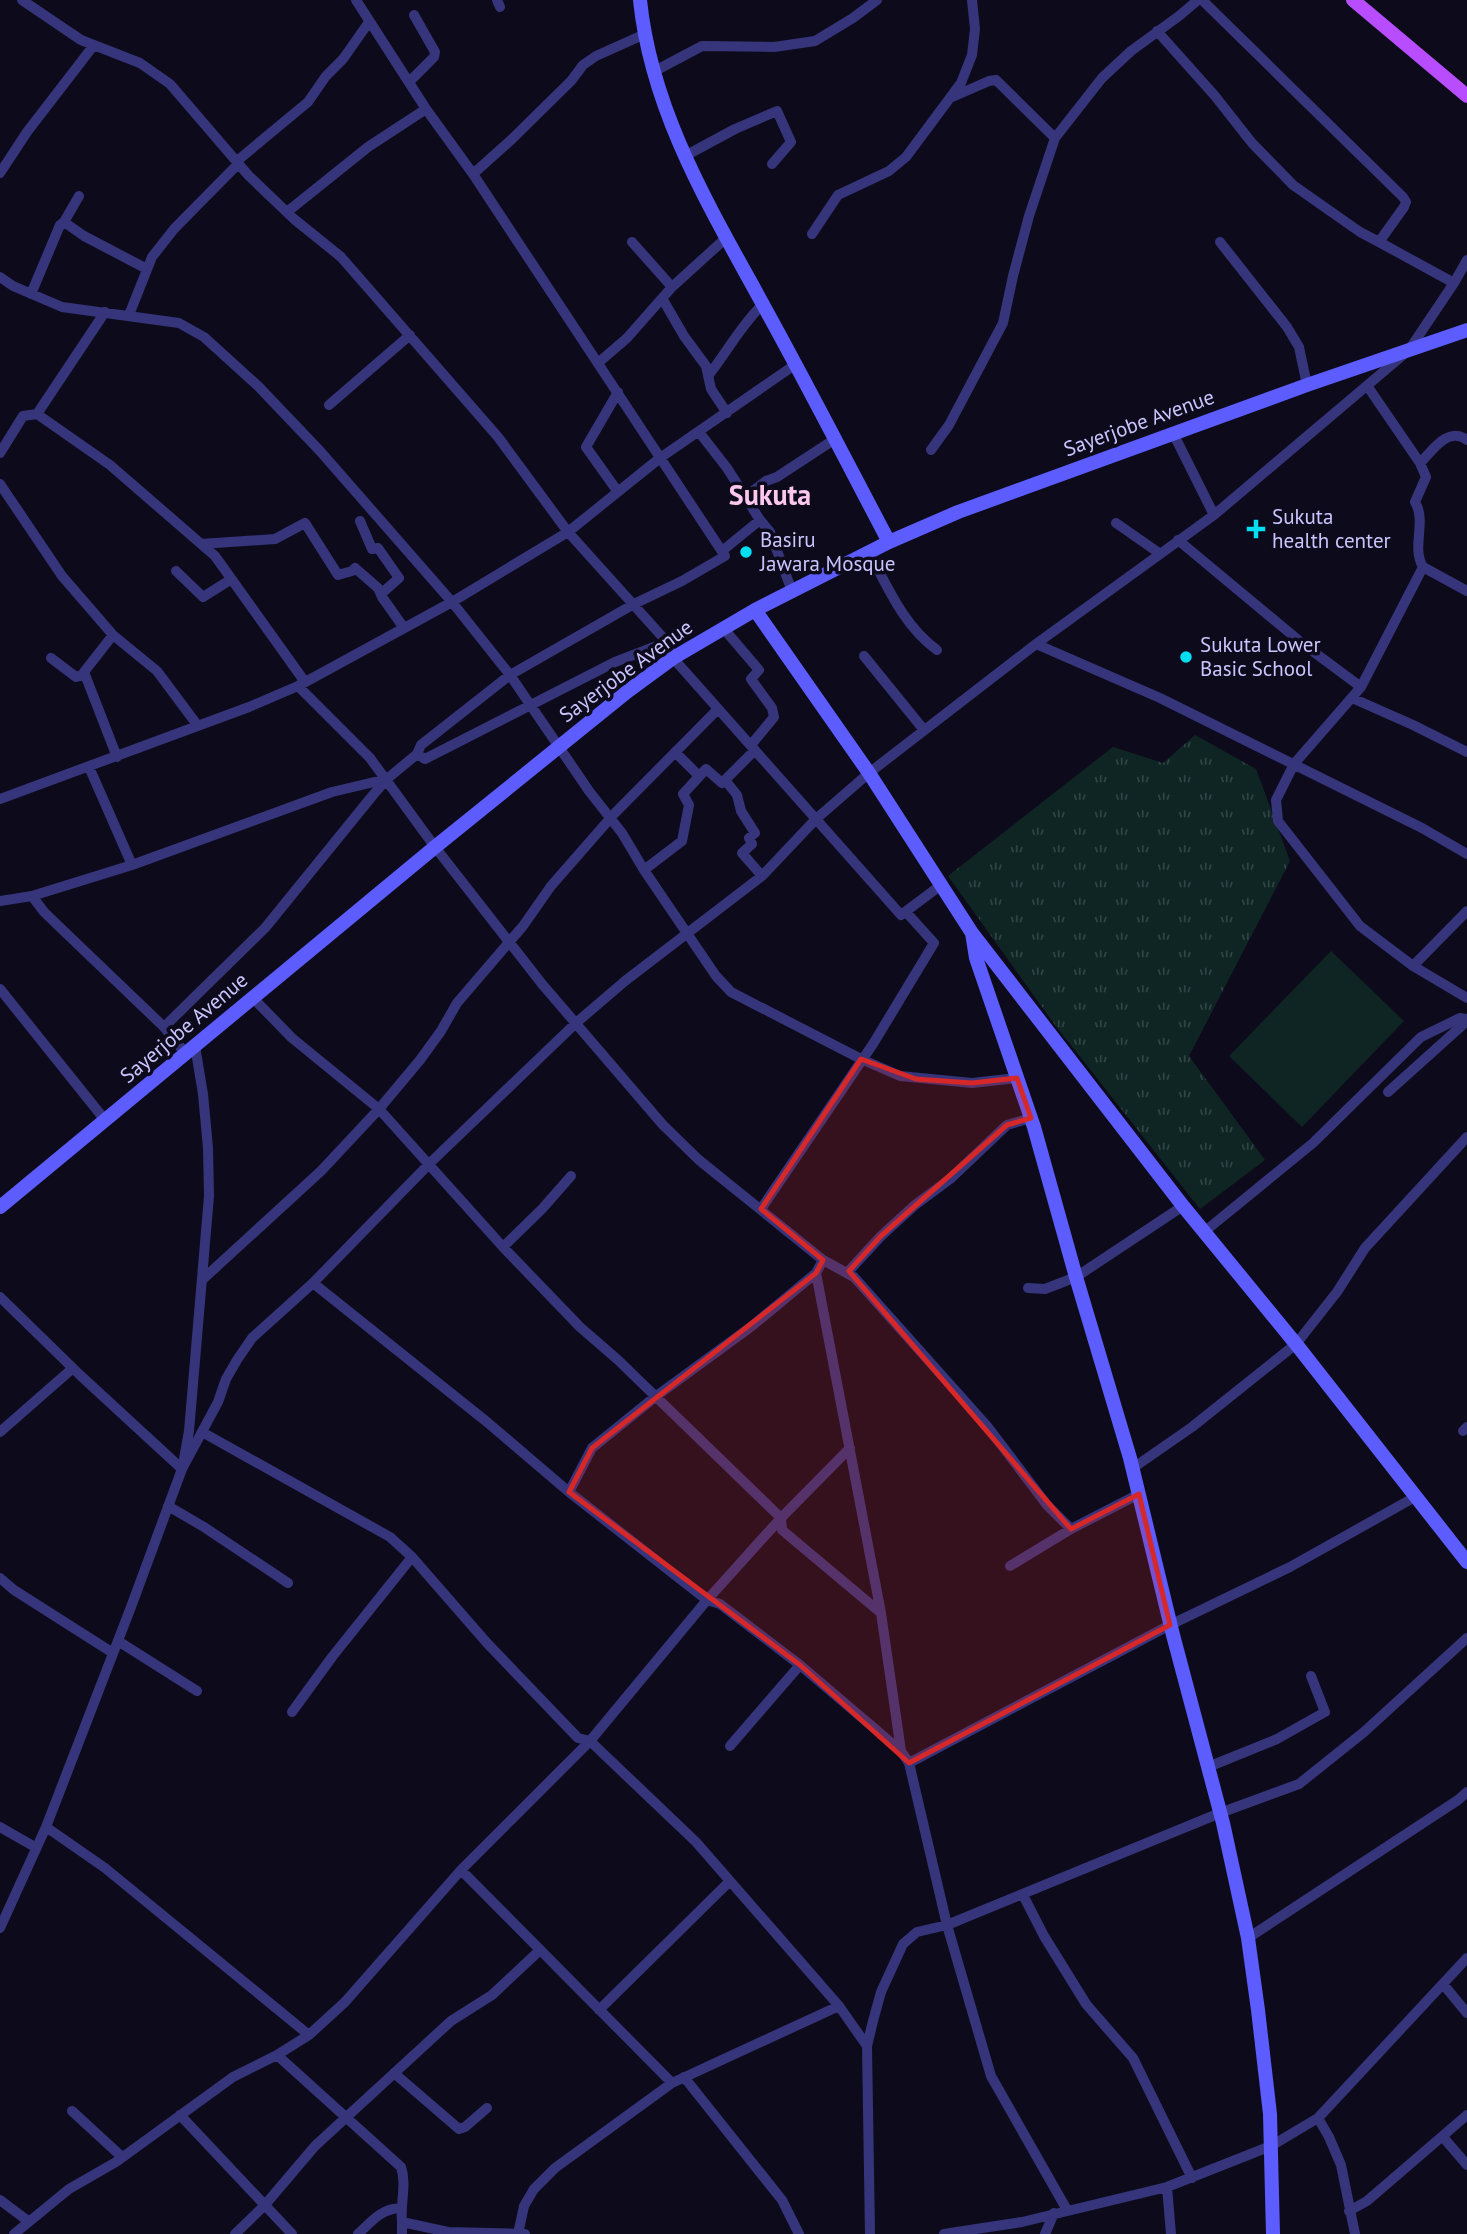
<svg xmlns="http://www.w3.org/2000/svg" width="1467" height="2234" viewBox="0 0 1467 2234" font-family="'PT Sans',sans-serif">
<defs>
<pattern id="grass-tufts" width="24" height="20" patternUnits="userSpaceOnUse" patternTransform="scale(1.75)"><rect width="24" height="20" fill="#0e2524"/><path d="M3 7l-1-3M5 7V3M7 7l1-3M15 17l-1-3M17 17v-4M19 17l1-3" fill="none" stroke="#304345"/></pattern>
</defs>
<rect width="100%" height="100%" fill="#0d0b1b"/>
<!-- grass -->
<path fill="url(#grass-tufts)" d="M1195 735 1256 769 1290 861 1189 1056 1265 1160 1200 1209 1055 1025 948 876 1113 747 1163 763Z"/>
<!-- pitch -->
<path fill="#0e2524" d="M1331 951 1404 1021 1302 1127 1229 1056Z"/>
<g fill="none" stroke-linecap="round" stroke-linejoin="round">
<!-- street -->
<path stroke="#36357b" stroke-width="10" d="M22 0 81 40 140 63 170 84 249 176 294 219 341 257 498 437 568 532 667 642 673 658 901 915 941 885
M497 0 500 7
M1202 0 1403 197 1406 202 1404 207 1379 242 1454 283
M1157 31 1215 96 1252 143 1293 185 1360 232 1379 242
M653 72 702 46 774 47 815 41 853 18 877 0
M409 82 434 57 435 52 414 15
M950 98 989 81 996 80 1055 138
M685 156 735 129 777 111 791 142 772 164
M237 161 308 102 326 76 343 59 369 22
M0 173 27 132 94 45
M473 174 511 140 571 81 583 65 596 56 645 34
M287 212 368 147 426 109
M64 222 84 236 147 269
M812 234 838 195 889 171 906 157 961 83 972 55 975 29 972 0
M632 242 672 287
M1220 242 1287 327 1299 347 1307 385
M0 277 13 286 62 307 179 323 204 337 258 386 320 451 452 602 510 675 589 791 622 833 644 870 716 976 731 992 861 1059 900 1076 972 1083 1017 1078
M31 294 60 225 64 222 79 196
M662 298 684 336 706 366 711 389 727 413
M129 315 152 257 174 229 239 163
M598 363 627 338 672 287 726 238
M708 376C727 352 741 325 763 304
M1368 387 1420 463 1426 477 1415 502C1427 522 1411 547 1423 567
M329 405 410 335
M37 414 105 312
M699 432 727 468 760 520 770 532 792 591
M1173 433 1214 515
M931 450 949 425 1003 323 1013 276 1029 216 1055 138 1102 78 1131 51 1179 16 1198 0
M0 453 23 416 37 414 110 465 215 556 305 682
M1420 463C1433 450 1448 426 1467 440
M0 484 62 576 113 635 157 671 198 726
M618 492 586 447 618 392
M745 497 766 481 777 477 835 439
M360 521 372 549 378 548 399 578 381 594
M1116 523 1159 553
M1178 540 1303 644 1361 687
M201 544 275 539 305 523 338 575 352 571 355 568 378 588 382 597 404 628
M722 551 760 520
M869 552C888 588 904 626 937 650
M176 571 203 597 230 580
M1467 591 1423 567 1361 687 1294 764 1276 800 1278 821 1360 926 1413 966 1467 998
M724 629 759 670 751 679 772 708 774 717 751 745
M113 635 84 672 117 757
M1036 644 1160 698 1422 828 1467 854
M864 656 924 730
M51 658 76 677 85 674
M298 686 370 758 435 847 542 984 663 1125 699 1160 823 1260 854 1277 987 1426 1047 1505 1071 1529 1139 1494
M1352 698 1413 725 1467 752
M675 752 699 776
M417 754 425 759 615 662 667 642
M89 767 132 865
M725 780 737 795 741 811 755 833 749 838 752 844 742 853 762 876
M0 799 249 707 298 686 452 602 568 532 660 458 796 364
M644 870 682 841 689 805 683 794 706 769 722 783 755 750
M32 896 44 912 164 1027 186 1054
M0 901 32 896 132 865 332 792 387 779
M1413 966 1467 911
M0 989 105 1120
M253 998 292 1038 379 1109 503 1247 580 1327 618 1360 781 1518 782 1530 881 1613
M164 1027 265 928 373 795 387 779 417 754 421 745 510 675 634 604 682 581 725 556 473 174 426 109 356 0
M1388 1092 1467 1021
M761 1209 873 1044 934 943 906 912
M1204 1232 1313 1143 1421 1037 1460 1018 1467 1019
M503 1247 542 1209 571 1176
M816 1273 881 1613 901 1751
M847 1273 881 1236 915 1205 950 1179 1007 1125 1031 1118
M202 1280 321 1171 379 1109 420 1060 441 1031 457 1003 523 926 551 886 614 814 718 709
M313 1283 487 1422 569 1492 707 1600 720 1604 800 1665 901 1751 909 1763 947 1925 991 2076 1067 2210
M1028 1288 1045 1289 1076 1277 1183 1206
M0 1297 81 1376 182 1469
M1463 1431 1467 1427
M0 1432 73 1368
M202 1432 390 1537 412 1557 487 1643 578 1738 590 1741 707 1600 781 1518 850 1448
M184 1459 189 1431 209 1196 208 1148 203 1094 195 1046
M1133 1468 1192 1427 1296 1344 1337 1292 1365 1248 1467 1137
M569 1492 592 1448 655 1397 752 1326 816 1273 823 1260
M168 1506 204 1527 288 1583
M1010 1566 1071 1529
M0 1578 14 1590 113 1653
M118 1641 197 1691
M292 1712 332 1657 412 1557
M730 1746 800 1665
M909 1763 1170 1625 1290 1567 1415 1497
M1208 1767 1277 1739 1325 1712 1311 1676
M0 1827 35 1847
M46 1827 105 1868 309 2035
M461 1870 672 2083
M1023 1895 1044 1936 1086 2004 1133 2058 1192 2178
M0 1928 46 1827 131 1607 182 1469 218 1402 226 1379 237 1360 252 1338 313 1283 430 1163 576 1023 625 981 762 876 816 819 869 773 1036 644 1214 515 1409 350 1454 283 1467 260
M1248 1938 1458 1800 1467 1792
M1443 1984 1467 2013
M599 2010 730 1881
M277 2055 401 2167C407 2184 400 2204 402 2222
M394 2073 459 2129 465 2127 487 2108
M684 2077 782 2200 799 2234
M72 2111 122 2157
M180 2115 292 2234
M1318 2118 1329 2137 1341 2165 1355 2234
M1443 2137 1467 2165
M1167 2187 1171 2234
M0 2200 28 2221
M1349 2211 1367 2201 1467 2115
M14 2234 69 2189 116 2162 233 2077 277 2055 309 2035 345 2002 461 1870 590 1741 696 1842 839 2006 867 2046
M235 2234 264 2206 315 2146 451 2021 492 1995 540 1950
M358 2234C372 2221 381 2209 400 2208
M402 2234V2222L448 2232 525 2234
M518 2234 524 2206 534 2189 555 2168 672 2083 839 2006
M870 2234 867 2046 873 2021 881 1992 903 1944 917 1932 947 1925 1220 1813 1299 1784 1364 1732 1467 1638
M944 2234 1022 2222 1167 2187 1271 2146 1318 2118 1467 1958
M1045 2234 1054 2213"/>
<!-- secondary -->
<path stroke="#5c5cff" stroke-width="14" d="M640 0C652 118 717 219 772 321 812 394 850 468 889 542
M755 610 869 773 972 933 1183 1206 1296 1344 1467 1562
M972 933 976 958 1034 1127 1076 1277 1130 1458 1173 1635 1223 1823 1248 1938 1258 2010 1270 2114 1273 2234
M0 1207 435 847 628 691 673 658 755 610 889 542 958 512 1307 385 1467 330"/>
<!-- primary -->
<path stroke="#b84cff" stroke-width="14" d="M1353 0 1467 96"/>
</g>
<!-- marked area -->
<path fill="#d62828" fill-opacity="0.2" stroke="#d62828" stroke-width="5" stroke-linejoin="round" d="M861 1059 916 1079 972 1083 1017 1078 1031 1118 1007 1125 881 1236 849 1271 1071 1529 1139 1494 1170 1625 909 1763 800 1665 569 1492 592 1448 816 1273 823 1260 761 1209Z"/>
<!-- markers -->
<g fill="#00def0" stroke="#0d0b1b" stroke-width="2.5">
<path d="M1252.5 518.5h7v7h7v7h-7v7h-7v-7h-7v-7h7z"/>
<circle cx="746" cy="552" r="7"/>
<circle cx="1186" cy="657" r="7"/>
</g>
<g text-anchor="middle" stroke-width="7" stroke-linejoin="round" paint-order="stroke">
<!-- street labels -->
<g font-size="21" fill="#cac5ff" stroke="#0d0b1b">
<text transform="translate(1139 423) rotate(-20)" y="7">Sayerjobe Avenue</text>
<text transform="translate(626 671) rotate(-36)" y="7">Sayerjobe Avenue</text>
<text transform="translate(184 1028) rotate(-40)" y="7">Sayerjobe Avenue</text>
</g>
<!-- poi labels -->
<g font-size="21" fill="#cac5ff" stroke="#0d0b1b" text-anchor="start">
<text x="1272" y="524">Sukuta<tspan x="1272" dy="24">health center</tspan></text>
<text x="760" y="547">Basiru<tspan x="760" dy="24">Jawara Mosque</tspan></text>
<text x="1200" y="652">Sukuta Lower<tspan x="1200" dy="24">Basic School</tspan></text>
</g>
<!-- district labels -->
<g font-size="28" font-weight="bold" fill="#ffc7ec" stroke="#0d0b1b">
<text x="770" y="505">Sukuta</text>
</g>
</g>
</svg>
